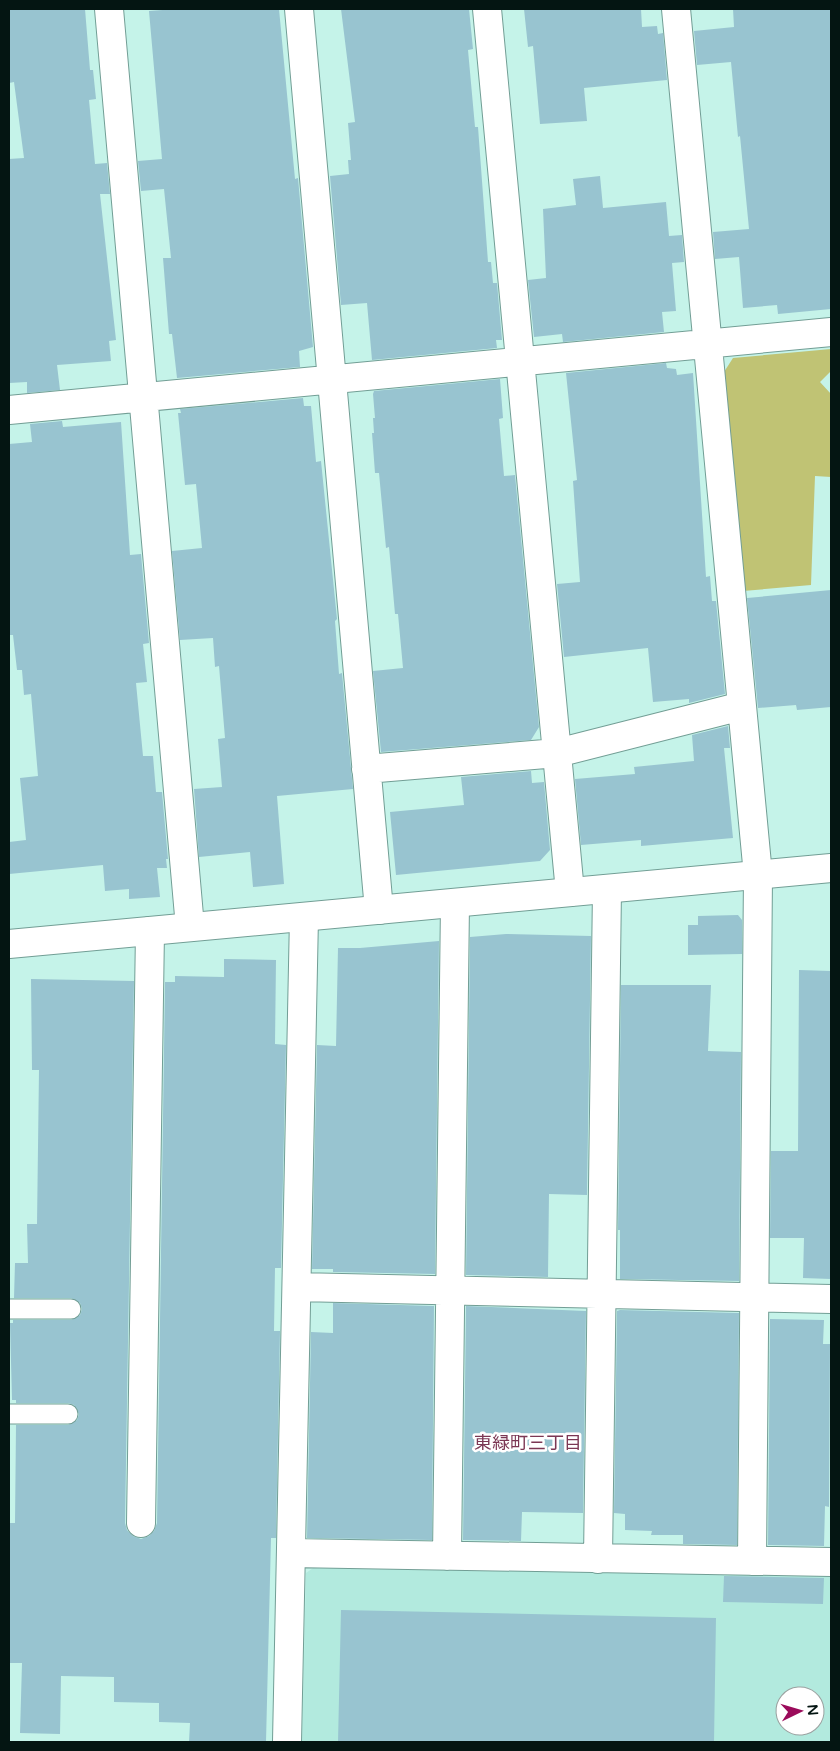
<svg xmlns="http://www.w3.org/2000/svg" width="840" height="1751" viewBox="0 0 840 1751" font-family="'Varela Round','Noto Sans JP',sans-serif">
<rect width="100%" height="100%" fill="#c5f3e9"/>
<!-- built -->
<path fill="#b2eade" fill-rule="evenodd" d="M319 1564 831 1572V1742H302L306 1573ZM785 1696H815V1726H785Z"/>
<!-- green -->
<path fill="#c0c374" d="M831 349V371L820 382 831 394V477L815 476 811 585 743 591 724 372 733 358Z"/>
<!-- building -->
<path fill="#98c4d0" d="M9 9H85L90 70H93L96 99 89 100 95 164 107 163 110 194H100L116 340 109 341 111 361 57 365 60 390 27 393V382L9 383V159L24 158 14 82 9 83Z
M176 9H279L295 179 298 178 313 347 299 351 300 367 177 378 172 334H169L163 258H171L164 189 141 191 138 161 162 159 149 11Z
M341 9H469L473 49 468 50 475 127H478L488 262H491L493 283H497L502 340H496L497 348 372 360 367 303 341 305 330 176 349 174 348 160H351L348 123 355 122Z
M524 9H641L642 27 657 26 658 34 663 33 667 80 584 88 587 121 540 124 533 46 528 47Z
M733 9H831V309L778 314 777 305 743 308 739 257 715 259 713 232 749 229 740 136 738 137 731 62 697 65 694 31 734 27Z
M600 176 603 208 666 202 669 236 682 235 684 262 672 263 676 311 662 312 664 332 563 342 562 334 534 337 528 280 546 278 543 209 576 205 573 179Z
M666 363 667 368 676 369 677 375 693 373 706 577 710 576 712 601H716L725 694 689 703V699L653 702 648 648 564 657 557 584 580 582 573 481 577 480 566 373Z
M500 379 503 418 499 419 504 476 515 475 539 727 531 740 381 752 373 671 403 668 398 614H395L389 547 386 548 379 473H375L372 433H374L373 418H375L373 394 374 391Z
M303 398 304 406H311L316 462 321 461 337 619 335 621 339 674 342 673 353 789 277 796 284 884 253 887 250 852 199 857 194 789 222 787 218 739 225 738 219 666 215 667 213 638 180 640 172 551 202 548 196 484 185 485 178 413H181L180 409Z
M62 421 63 427 121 422 130 555 141 554 149 643 143 644 147 682 136 683 143 756H153L156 792H162L168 859H166L167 868H157L160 897 129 899V889L105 891 103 865 9 874V842L26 840 20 778 38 776 31 694 24 695 22 670H17L13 635H9V444L32 442 30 424Z
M831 590V707L797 710 796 705 758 708 747 598Z
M728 726 730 748H724L733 838 641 846V840L581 845 575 779 635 774 634 767 694 761 692 735Z
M531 771 532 783 544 782 550 850 540 861 396 875 390 812 464 805 461 777Z
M738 915 742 920V954L688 955V925H698V916Z
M506 934 591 936 587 1195 549 1194 548 1277 466 1275 470 937Z
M439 941 435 1274 333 1272V1269H312L317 1045 336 1046 338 948H360Z
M224 959 276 960 275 1044 286 1045 281 1268H275L274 1331H280L276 1538H271L266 1742H189L190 1723 159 1722V1703L114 1702V1677L61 1676 60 1734 20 1733 22 1663H9V1523H15L16 1425H68L77 1420 79 1414 74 1405 68 1403H16V1400H12L10 1323H13V1320H71L80 1315 82 1309 80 1303 71 1298H14L15 1263H28L27 1224H37L39 1070H32L31 979 134 981 125 1523 127 1530 133 1536 141 1539 149 1536 154 1531 157 1523 165 982H175V976L224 977Z
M799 970 831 971V1279L803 1278 804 1238H770L771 1151H798Z
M621 985H711L708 1051 741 1052 739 1281 620 1279V1230H618Z
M333 1303 434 1306 432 1540 307 1538 311 1332 333 1333Z
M466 1306 586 1311 583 1513 522 1512 521 1541 463 1540Z
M620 1310 739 1313 737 1545 683 1544V1535H651L652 1531 625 1530V1514L614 1513 617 1311Z
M770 1319 824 1320 823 1344H830L829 1507 825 1506 824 1546 768 1545Z
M724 1576 824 1578 823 1604 723 1602Z
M341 1610 716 1618 714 1742H338Z"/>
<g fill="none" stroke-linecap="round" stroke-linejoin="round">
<defs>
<path id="lane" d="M9 1309H71
M9 1414H68"/>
<path id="street" d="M109 9 190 927
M299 9 379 910
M487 9 570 892
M676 9 758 875 752 1561
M9 410 831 332
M366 769 557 753 742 706
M297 1287 831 1299
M141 1523 150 931
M291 1553 831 1562
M447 1556 455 903
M598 1559 607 889
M287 1742 304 917"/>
<path id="secondary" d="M9 944 831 868"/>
</defs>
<!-- lane casing -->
<use href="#lane" stroke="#729e95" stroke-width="21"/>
<!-- street casing -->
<use href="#street" stroke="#729e95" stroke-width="30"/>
<!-- secondary casing -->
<use href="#secondary" stroke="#729e95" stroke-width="30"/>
<!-- lane -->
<use href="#lane" stroke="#fff" stroke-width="19"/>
<!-- street -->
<use href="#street" stroke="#fff" stroke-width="28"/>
<!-- secondary -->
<use href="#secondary" stroke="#fff" stroke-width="28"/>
</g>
<g text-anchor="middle" stroke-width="5" stroke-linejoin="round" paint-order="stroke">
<!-- neighbourhood labels -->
<g font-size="18" fill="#7b3754" stroke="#fff">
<text x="528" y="1449">東緑町三丁目</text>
</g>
</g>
<!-- border -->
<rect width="840" height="1751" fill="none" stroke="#041512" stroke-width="20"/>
<!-- north arrow -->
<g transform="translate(800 1711) rotate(85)"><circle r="24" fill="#ffffff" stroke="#9ba1a0"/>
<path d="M0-4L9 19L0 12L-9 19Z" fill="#9b0b5b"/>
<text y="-8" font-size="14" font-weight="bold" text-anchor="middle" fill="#041512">N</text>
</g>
</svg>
